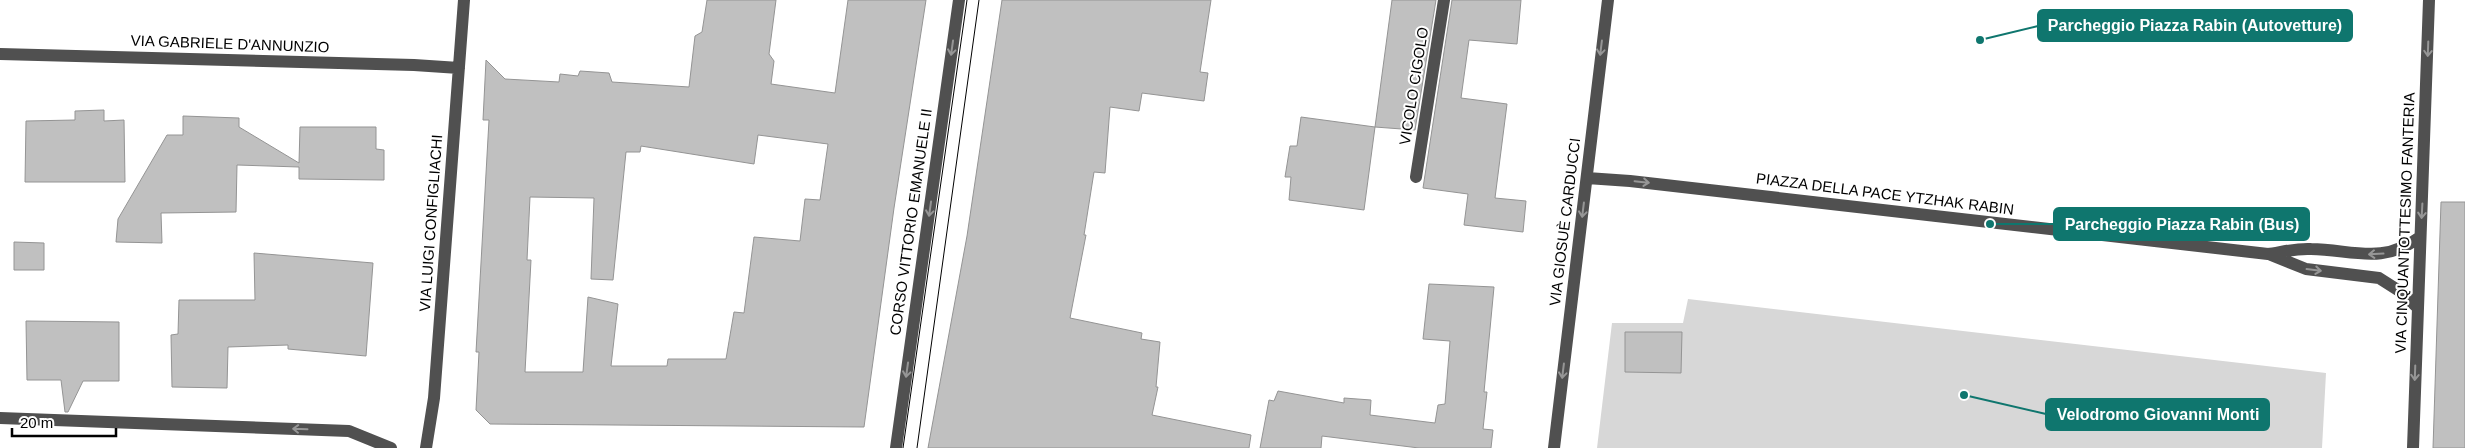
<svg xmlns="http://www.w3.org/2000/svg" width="2465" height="448" viewBox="0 0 2465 448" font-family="Helvetica,sans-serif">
<rect width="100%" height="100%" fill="#fff"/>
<!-- green -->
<path fill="#d7d7d7" d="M1688 299 2326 373 2322 448H1597L1612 323H1683Z"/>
<!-- building -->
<path fill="#c0c0c0" stroke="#949494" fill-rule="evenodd" d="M707 0H776L769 54 774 61 771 84 835 93 848 0H926L894 208 864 427 490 424 476 410 479 352H476L489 120H483L486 60 505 79 559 82 560 74 578 76 580 71 609 73 612 82 689 87 695 36 702 32ZM758 135 828 144 820 200 805 199 800 241 754 237 744 313 734 312 726 359H668L667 366H611L618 304 588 297 583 372H525L531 260H527L530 197 594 198 591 279 613 280 626 152H640L641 146 754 164Z
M1002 0H1211L1200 72 1208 73 1204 101 1142 93 1139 111 1110 107 1105 173 1094 172 1084 235H1086L1070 318 1142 333 1141 339 1160 342 1156 387H1158L1152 415 1251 435 1249 448H928L967 236Z
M1392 0H1436L1415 130 1375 127Z
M1452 0H1521L1517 44 1469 40 1461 98 1507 104 1495 198 1526 201 1523 232 1464 225 1468 194 1423 188Z
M104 110V121L124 120 125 182H25L26 121 75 120V111Z
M183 116 239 118V127L299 163 300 127H376V149L384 150V180L299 179V167L237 165 236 212 161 213 162 243 116 242 118 219 167 135H183Z
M1301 117 1375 127 1364 210 1289 200 1291 177H1285L1290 146H1297Z
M2441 202H2465V448H2433Z
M14 242 44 243V270H14Z
M254 253 373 263 366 356 288 349V345L228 347 227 388 172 387 171 335 178 334 179 300H255Z
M1429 284 1494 287 1484 392H1487L1483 429 1493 430 1491 448H1419L1322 436 1321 448H1260L1269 400 1274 401 1278 391 1344 403V398L1371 400 1370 415 1435 423 1438 405 1445 404 1450 341 1423 339Z
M26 321 119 322V381H83L68 412H65L61 380H27Z
M1625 332H1682L1681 373 1625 372Z"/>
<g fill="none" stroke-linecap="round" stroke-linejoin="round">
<!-- minor -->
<path stroke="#505050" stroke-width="12" d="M0 54 414 65 459 68
M1416 177 1444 0
M1587 178 1630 181 2268 254C2282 252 2297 248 2311 249 2354 250 2382 265 2420 237
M2271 255 2306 269 2379 278 2401 292 2417 307
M0 418 349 431 391 448
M426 448 434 398 464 0
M896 448 959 0
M1554 448 1608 0
M2413 448 2429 0"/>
<!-- tram -->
<path stroke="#000" stroke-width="1" d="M903 448 967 0
M917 448 979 0"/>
</g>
<!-- one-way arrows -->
<defs><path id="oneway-shaft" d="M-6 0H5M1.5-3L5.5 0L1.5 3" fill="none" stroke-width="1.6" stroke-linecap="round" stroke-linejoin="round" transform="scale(1.25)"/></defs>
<g stroke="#969696">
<use href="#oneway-shaft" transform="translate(952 48) rotate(98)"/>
<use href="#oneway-shaft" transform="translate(1601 48) rotate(97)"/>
<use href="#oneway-shaft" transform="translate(2428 49) rotate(92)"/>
<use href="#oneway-shaft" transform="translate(1642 182) rotate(6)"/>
<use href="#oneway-shaft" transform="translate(930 209) rotate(98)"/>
<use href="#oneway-shaft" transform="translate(1583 210) rotate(97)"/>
<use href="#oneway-shaft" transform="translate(2422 211) rotate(93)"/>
<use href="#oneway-shaft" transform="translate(2376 254) rotate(177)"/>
<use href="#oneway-shaft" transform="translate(2314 270) rotate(7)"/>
<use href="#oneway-shaft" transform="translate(907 370) rotate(98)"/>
<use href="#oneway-shaft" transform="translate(1563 371) rotate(97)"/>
<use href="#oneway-shaft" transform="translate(2415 373) rotate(92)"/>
<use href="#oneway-shaft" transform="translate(300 429) rotate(-178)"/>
</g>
<g text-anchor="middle" stroke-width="4" stroke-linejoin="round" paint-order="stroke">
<!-- street labels -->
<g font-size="15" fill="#000" stroke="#fff">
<text transform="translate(230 44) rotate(2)" y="5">VIA GABRIELE D'ANNUNZIO</text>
<text transform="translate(1414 86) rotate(-81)" y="5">VICOLO CIGOLO</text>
<text transform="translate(1885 194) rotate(7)" y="5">PIAZZA DELLA PACE YTZHAK RABIN</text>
<text transform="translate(911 222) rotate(-82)" y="5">CORSO VITTORIO EMANUELE II</text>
<text transform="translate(1565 222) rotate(-83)" y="5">VIA GIOSUÈ CARDUCCI</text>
<text transform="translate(431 223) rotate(-86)" y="5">VIA LUIGI CONFIGLIACHI</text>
<text transform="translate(2405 223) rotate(-88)" y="5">VIA CINQUANTOTTESIMO FANTERIA</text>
</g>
</g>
<!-- callouts -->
<path fill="none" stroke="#0f766e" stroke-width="2" d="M1980 40L2038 26M1990 224L2054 224M1964 395L2046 414"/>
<g fill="#0f766e" stroke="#fff" stroke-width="2">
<circle cx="1980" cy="40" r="5"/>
<circle cx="1990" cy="224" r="5"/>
<circle cx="1964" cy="395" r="5"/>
</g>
<g fill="#0f766e" stroke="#0f766e" stroke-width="2">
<rect x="2038" y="10" width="314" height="31" rx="5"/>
<rect x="2054" y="208" width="255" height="32" rx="5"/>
<rect x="2046" y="399" width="223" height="31" rx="5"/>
</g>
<g font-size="16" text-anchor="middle" font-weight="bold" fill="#fff">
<text x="2195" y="31">Parcheggio Piazza Rabin (Autovetture)</text>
<text x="2182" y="230">Parcheggio Piazza Rabin (Bus)</text>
<text x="2158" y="420">Velodromo Giovanni Monti</text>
</g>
<!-- scale -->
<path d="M12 428v8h104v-8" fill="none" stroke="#000000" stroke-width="2.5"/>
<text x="20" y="428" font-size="15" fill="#000000" stroke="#ffffff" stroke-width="4" paint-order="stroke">20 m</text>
</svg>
